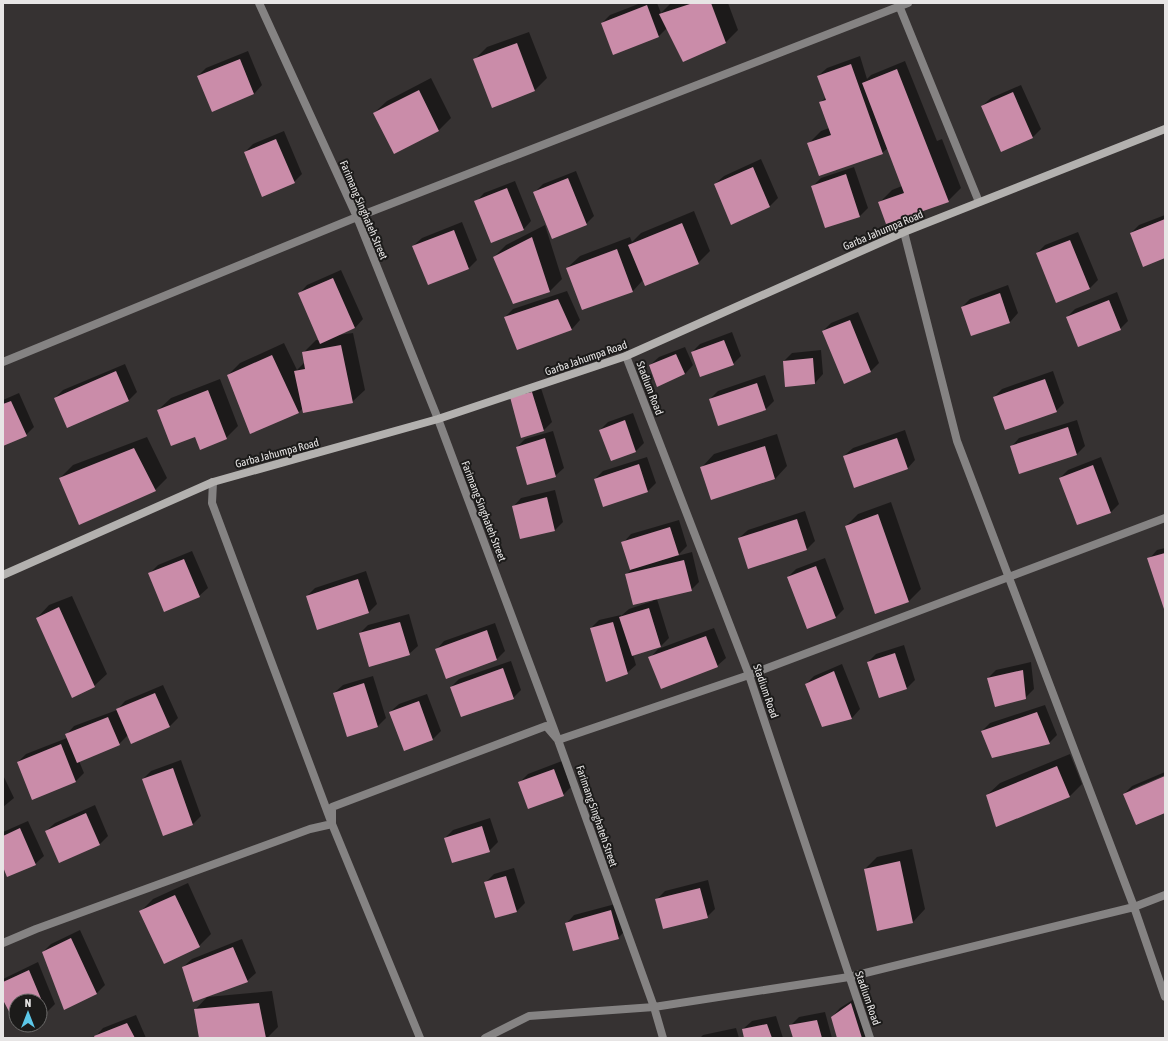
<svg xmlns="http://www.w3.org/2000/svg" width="1168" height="1041" viewBox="0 0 1168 1041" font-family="'Asap Condensed',sans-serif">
<rect width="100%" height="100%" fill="#363232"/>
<!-- shadow -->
<path fill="#0007" d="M641 3H657L661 13 671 3H728L738 30 726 42 683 61 667 28 658 37 602 23 610 15Z
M529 32 547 78 535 90 474 60 487 47Z
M248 51 262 85 254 94 198 76 206 68Z
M860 56 867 79 871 75 905 61 937 141 942 139 961 188 948 201 880 202 892 190 902 186 888 148 882 153 809 143 821 131 829 128 821 102 826 97 818 76 827 68Z
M431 78 451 118 439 130 394 153 374 113 387 101Z
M1021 85 1041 129 1033 137 982 106 991 98Z
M284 131 302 174 294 182 245 152 253 144Z
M761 159 778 198 770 206 731 224 715 184 724 176Z
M854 167 868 208 860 216 813 186 821 178Z
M576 171 594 216 586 224 535 192 543 184Z
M515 181 531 221 523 230 476 202 484 193Z
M694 211 710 251 698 263 643 280 633 291 583 309 567 268 580 256 630 237 632 242 641 233Z
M1165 215V257L1131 233 1139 225Z
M462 222 477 260 469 268 428 284 413 246 422 238Z
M545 225 562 279 550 291 494 257 506 245Z
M1078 232 1098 280 1090 288 1037 253 1045 245Z
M341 270 363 319 355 328 338 335 353 333 365 390 352 402 303 408 299 412 228 375 240 363 284 343 297 370 305 362 303 353 316 340H319L299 294 307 285Z
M1008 285 1018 313 1010 322 972 334 962 307 970 299Z
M567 291 580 320 572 329 517 349 505 317 513 309Z
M1117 292 1128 321 1120 329 1067 317 1075 309Z
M858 312 879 363 871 371 823 331 831 323Z
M732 332 741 356 733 364 692 352 700 344Z
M685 347 693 365 685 374 650 365 659 357Z
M821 350 823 374 815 383 786 386 784 361 792 353Z
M125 364 137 392 129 400 67 427 55 398 63 390Z
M1053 371 1064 403 1056 411 994 397 1002 389Z
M765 375 774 401 766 409 718 425 710 399 718 391Z
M220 379 238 426 226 438 195 436 158 410 171 398Z
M540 385 552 422 544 430 522 437 511 397Z
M19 393 34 427 26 435 3 445V400Z
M633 413 644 443 636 451 600 430 608 422Z
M1077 420 1085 446 1077 454 1011 447 1019 438Z
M905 430 915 460 907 469 844 456 853 448Z
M553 431 564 468 555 476 517 447 525 439Z
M777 434 787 466 775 479 702 467 714 454Z
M147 437 167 478 155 490 60 478 73 465Z
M647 457 656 483 648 491 595 479 603 471Z
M1101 457 1119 504 1111 512 1078 524 1060 478 1068 470Z
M555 490 563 522 555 530 521 538 513 507 521 498Z
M891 502 921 589 908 602 846 526 858 514Z
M805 511 815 541 807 549 739 538 748 530Z
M679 520 687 546 677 556 692 552 699 582 691 590 657 599 669 638 661 646 633 655 636 665 627 673 591 628 599 620 621 615V616L629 609 653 601 627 574 631 570 623 543 631 534Z
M1165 548V610L1149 559 1157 550Z
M192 551 208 588 199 596 150 573 158 565Z
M825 558 844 609 836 617 788 577 796 569Z
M366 571 377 604 369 612 318 629 307 596 315 588Z
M72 596 107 674 94 686 37 618 49 605Z
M409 614 418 646 409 654 360 633 368 625Z
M495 623 505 651 497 659 446 677 436 650 444 641Z
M714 628 726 658 717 666 650 658 658 649Z
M904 645 915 680 907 688 880 697 868 662 876 654Z
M511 661 521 690 513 698 451 687 459 679Z
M1031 662 1034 689 1025 698 988 678 996 670Z
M842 664 860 709 852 718 823 726 806 684 814 676Z
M373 676 386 718 378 726 348 735 334 693 343 685Z
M163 685 178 718 169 727 128 735 119 744 79 761 84 773 76 781 18 762 26 754 67 738 66 735 74 726 117 710 125 701Z
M427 694 441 731 433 739 390 712 399 704Z
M1045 705 1057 735 1049 743 982 731 990 723Z
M1070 754 1082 784 1069 797 987 795 1000 783Z
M181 760 201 816 193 824 163 835 143 779 151 771Z
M562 761 571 787 563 795 519 783 528 774Z
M1165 772V775L1132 789V791L1165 777V812L1124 794 1132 786Z
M3 775 14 798 3 807Z
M95 805 108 836 100 844 60 862 46 831 55 823Z
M490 818 498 842 489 851 445 838 453 830Z
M28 821 44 856 35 864H3V832Z
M912 849 925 909 913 922 878 930 865 869 877 857Z
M514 868 525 903 517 911 496 917 486 882 494 874Z
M708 880 715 909 707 917 656 900 665 891Z
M188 883 211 934 199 946 141 911 153 899Z
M619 903 626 930 618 938 566 924 574 915Z
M80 930 105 985 97 993 64 1009 43 952 51 944Z
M242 939 256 973 247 981 183 967 192 959Z
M38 962 55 1004 47 1012 40 1015V1001H16V1023L3 998V979Z
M272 991 278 1027 267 1038H200L195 1010 207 997Z
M859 996 872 1038H838L832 1017 840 1008Z
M825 1012 832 1038H794L791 1025 799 1017Z
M136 1015 146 1038H96L95 1037 103 1028Z
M776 1016 783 1038H745L743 1029 752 1021Z
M736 1028 739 1038H700L703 1035Z"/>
<!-- building -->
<path fill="#ca8ca9" d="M693 3H711L726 43 683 62 659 14Z
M647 5 659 37 613 55 601 23Z
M517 43 535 91 492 108 473 59Z
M240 59 254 94 212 112 197 76Z
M851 64 883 154 819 176 807 143 831 135 819 102 826 100 817 76Z
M897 69 949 202 886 224 878 202 904 193 862 83Z
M419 90 439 131 394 154 373 113Z
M1013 92 1033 138 1001 152 981 106Z
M276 139 295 183 262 197 244 152Z
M753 167 770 207 731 225 714 184Z
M846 174 860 217 825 228 811 186Z
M568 178 587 225 552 239 533 192Z
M507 188 524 230 491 243 474 201Z
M1165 219V258L1143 267 1130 233Z
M682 223 699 264 645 286 628 245Z
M454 230 469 269 428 285 412 246Z
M532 237 550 292 513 304 493 257Z
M1070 240 1090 289 1056 303 1036 253Z
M617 249 633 292 582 310 566 268Z
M333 278 355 328 320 344 298 293Z
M1000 293 1010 323 971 336 961 307Z
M558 299 572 330 517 350 504 317Z
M1109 300 1121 330 1078 347 1066 317Z
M850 320 871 372 844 384 822 331Z
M724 340 734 365 700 377 691 352Z
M341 345 353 403 303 413 294 371 305 369 302 352Z
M676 354 685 374 657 387 649 365Z
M272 355 299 413 250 434 227 375Z
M813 358 815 384 785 387 783 361Z
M116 371 129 401 67 428 54 398Z
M1045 379 1057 412 1005 430 993 397Z
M757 383 766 410 718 426 709 399Z
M208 390 227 439 200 450 195 437 171 446 157 410Z
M532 392 544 431 521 438 510 397Z
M11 401 27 436 3 446V404Z
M625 420 636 452 611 461 599 430Z
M1068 427 1077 455 1019 474 1010 446Z
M545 438 556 477 527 485 516 447Z
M897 438 908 469 854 488 843 456Z
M765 446 775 479 711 500 700 467Z
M134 448 156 491 79 525 59 478Z
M639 464 648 492 603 507 594 479Z
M1093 465 1111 513 1077 525 1059 478Z
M547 497 555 531 520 539 512 506Z
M878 514 909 602 875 614 845 526Z
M797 519 807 550 748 569 738 538Z
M670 527 679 555 630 570 621 542Z
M1165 553V612L1147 558Z
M184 559 200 597 164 612 148 573Z
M684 560 692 591 633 605 625 574Z
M816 566 836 618 807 629 787 577Z
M358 579 369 613 317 630 306 596Z
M59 607 95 687 72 698 36 618Z
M649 608 661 647 632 656 619 617Z
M400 622 410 655 369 667 359 633Z
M613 622 628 674 606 682 590 628Z
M487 630 497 660 446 679 435 649Z
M706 636 718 667 661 689 648 657Z
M895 653 907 689 879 698 867 662Z
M503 668 514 699 461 717 450 687Z
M1023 670 1026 699 995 707 987 678Z
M834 671 852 719 822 727 805 684Z
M364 683 378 727 347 737 333 693Z
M155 693 170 727 131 744 116 709Z
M419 701 433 740 404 751 389 712Z
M1037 712 1050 744 992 758 981 731Z
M108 717 120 745 77 763 65 734Z
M61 744 76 782 32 800 17 762Z
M1057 766 1070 797 996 827 986 795Z
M173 768 193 825 163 836 142 779Z
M554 769 564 796 528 809 518 782Z
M1165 776V813L1136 825 1123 794Z
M86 813 100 845 59 863 45 831Z
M482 826 490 852 452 863 444 838Z
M20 828 36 865 7 877 3 867V836Z
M900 861 913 923 877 931 864 869Z
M506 876 517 912 495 918 484 882Z
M700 888 708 918 663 929 655 899Z
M175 895 200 947 164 964 139 911Z
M611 910 619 939 573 951 565 923Z
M71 938 97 994 64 1010 42 952Z
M233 947 248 982 193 1002 182 967Z
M29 970 47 1013 40 1016V1001H16V1025L3 1000V982Z
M259 1003 266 1038H199L194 1009Z
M851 1003 862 1038H837L831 1017Z
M817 1020 822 1038H793L789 1025Z
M127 1023 135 1038H95L94 1036Z
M767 1024 772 1038H744L742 1029Z"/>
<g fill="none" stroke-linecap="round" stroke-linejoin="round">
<!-- street -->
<path stroke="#858383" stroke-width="8" d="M259 3 357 217 438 419 558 740 654 1007 663 1038
M898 3 979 202
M904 232 957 441 1134 907 1165 997
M626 356 749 675 870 1038
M3 362 357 217 908 3
M213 482 212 503 332 824 420 1038
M3 943 36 929 310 829 332 824V807L546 726 558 740 749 675 1165 518
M485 1038 529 1016 654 1007 849 977 1134 907 1165 895"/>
<!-- secondary -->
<path stroke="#b3b1af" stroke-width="8" d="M3 575 213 482 438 419 626 356 904 232 1165 129"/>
</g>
<g text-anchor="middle" stroke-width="4" stroke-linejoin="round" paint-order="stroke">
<!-- street labels -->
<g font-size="11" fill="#e7e5e5" stroke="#1c1b1a">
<text transform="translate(364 210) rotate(67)" y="4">Farimang Singhateh Street</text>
<text transform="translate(883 230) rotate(-23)" y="4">Garba Jahumpa Road</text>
<text transform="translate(586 358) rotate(-19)" y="4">Garba Jahumpa Road</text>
<text transform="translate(650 388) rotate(69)" y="4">Stadium Road</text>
<text transform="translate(277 453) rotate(-15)" y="4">Garba Jahumpa Road</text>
<text transform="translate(484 511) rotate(69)" y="4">Farimang Singhateh Street</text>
<text transform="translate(766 691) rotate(71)" y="4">Stadium Road</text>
<text transform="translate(597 816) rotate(71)" y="4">Farimang Singhateh Street</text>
<text transform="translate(868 998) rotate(71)" y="4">Stadium Road</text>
</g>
</g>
<!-- border -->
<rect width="1168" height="1041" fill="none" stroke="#e7e5e5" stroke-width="8"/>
<!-- north arrow -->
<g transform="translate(28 1013)"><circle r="19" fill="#1c1b1a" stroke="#6d6c6b"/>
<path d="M0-3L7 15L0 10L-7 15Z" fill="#5cc7e8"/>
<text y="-6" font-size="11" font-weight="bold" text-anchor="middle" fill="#e7e5e5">N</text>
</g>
</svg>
